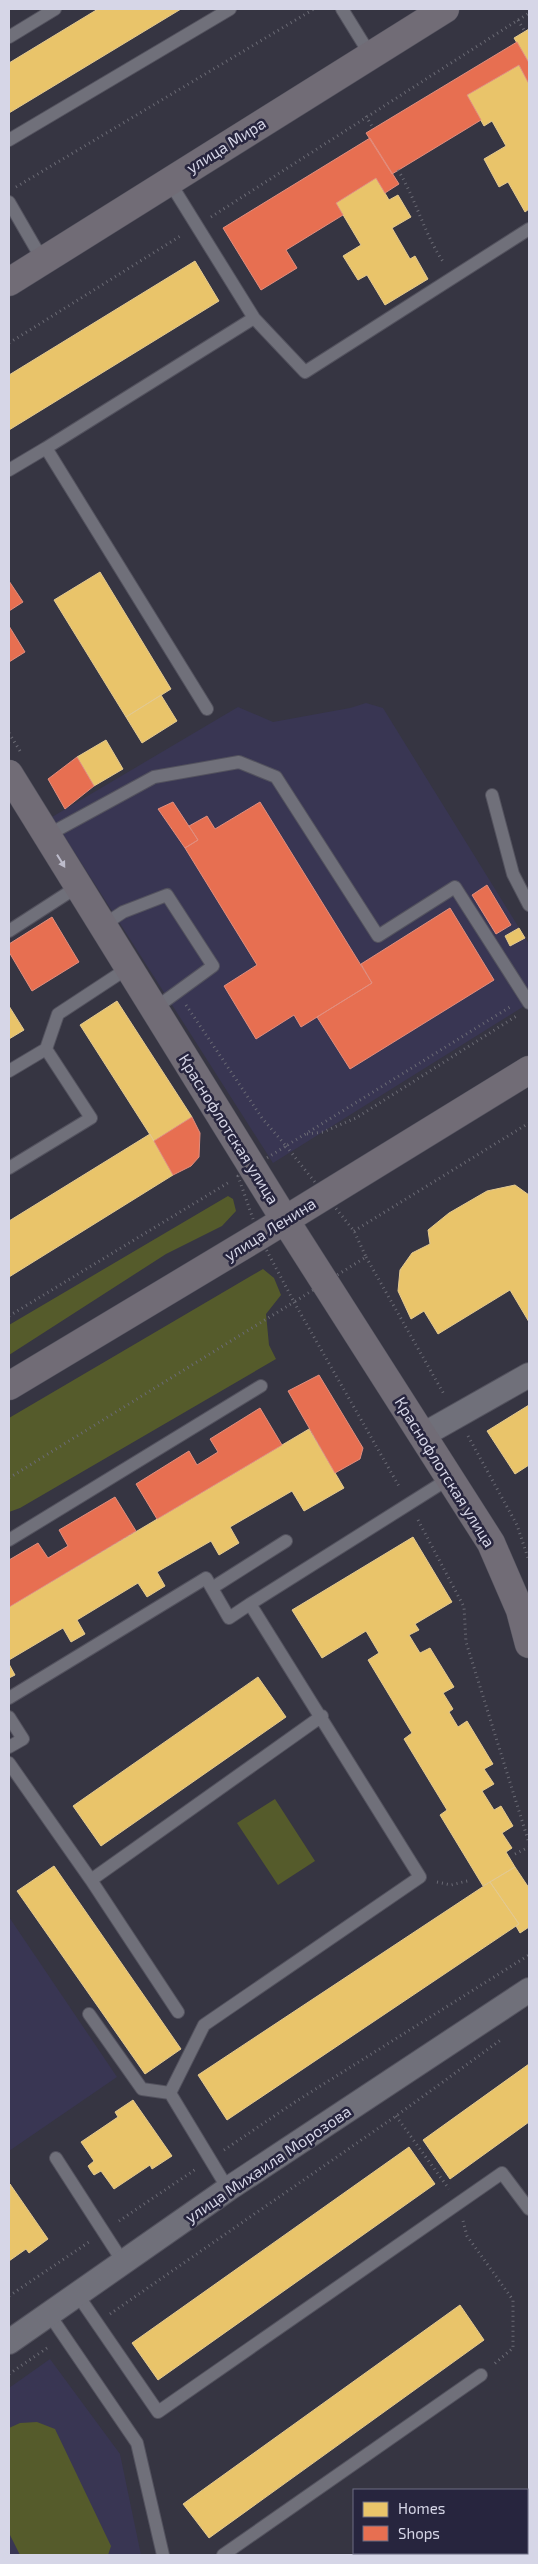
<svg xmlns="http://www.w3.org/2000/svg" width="538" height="2564" viewBox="0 0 538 2564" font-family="'Exo 2',sans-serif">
<rect width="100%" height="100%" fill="#363542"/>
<!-- built -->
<path fill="#393653" d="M366 703 383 708 529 944V1003L273 1163 52 817 238 707 273 722 350 708Z
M9 1917 117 2077 9 2151Z
M50 2359 120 2454 141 2555H9V2388Z"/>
<!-- green -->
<path fill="#555b2b" d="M228 1196 233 1199 236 1211 222 1226 166 1254 9 1355V1325Z
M263 1269 274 1278 281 1295 266 1314 269 1345 276 1359 20 1508 9 1512V1418Z
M275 1799 315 1861 278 1885 237 1823Z
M37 2422 55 2429 111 2546 108 2555H20L9 2533V2428L20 2423Z"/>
<!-- homes -->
<path fill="#e9c46a" stroke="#e3c990" d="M98 9H181L9 113V63Z
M529 29V63L514 38Z
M519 65 529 84V209L525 212 508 182 499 187 484 159 506 146 492 121 484 126 467 95Z
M376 178 389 200 398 195 411 217 392 228 410 259 415 256 428 279 385 305 367 275 358 280 343 256 361 245 336 203Z
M195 261 219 301 9 430V375Z
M100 572 171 689 126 717 54 600Z
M161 695 177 721 142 743 126 717Z
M106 740 123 769 94 786 77 757Z
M519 928 525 938 510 946 505 936Z
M117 1001 192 1117 154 1141 80 1025Z
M9 1006 24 1030 9 1039Z
M150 1134 173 1175 9 1277V1221Z
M515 1185 529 1195V1322L510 1290 438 1334 424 1311 411 1319 398 1291 400 1270 412 1253 430 1244 428 1230 449 1213 487 1191Z
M529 1405V1465L515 1474 487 1431Z
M309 1429 344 1488 304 1511 292 1491 230 1527 239 1543 219 1555 211 1541 157 1572 165 1586 147 1597 138 1583 77 1620 85 1634 71 1642 63 1628 9 1660V1607Z
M413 1537 452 1602 415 1624 419 1630 409 1635 420 1653 430 1648 454 1687 443 1693 453 1709 449 1712 458 1727 467 1721 493 1764 484 1769 494 1784 482 1791 494 1810 501 1806 513 1826 502 1833 512 1848 506 1852 515 1867 483 1886 440 1815 447 1810 404 1739 412 1733 368 1660 379 1653 366 1631 322 1658 292 1610Z
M9 1664 15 1675 9 1678Z
M258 1677 286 1717 101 1846 73 1806Z
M54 1866 181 2049 145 2074 17 1891Z
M515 1867 529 1888V1927L520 1933 516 1926 519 1924 490 1882Z
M490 1882 519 1924 227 2120 198 2075Z
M529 2064V2122L450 2179 423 2140Z
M133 2100 172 2156 152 2169 150 2165 114 2189 101 2171 94 2175 91 2171 88 2166 94 2161 81 2142 118 2117 115 2112Z
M409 2147 435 2184 158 2380 132 2343Z
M10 2184 48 2239 29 2253 26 2249 9 2261Z
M460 2305 484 2340 209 2538 183 2504Z
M388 2553H459L456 2555H385Z"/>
<!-- shops -->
<path fill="#e76f51" stroke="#e28e7e" d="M517 42 529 63V84L519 65 467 95 481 120 392 174 366 133Z
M370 138 399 184 385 193 376 178 336 203 343 215 286 250 297 268 261 290 223 228Z
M9 581 23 602 9 611Z
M9 626 25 652 9 662Z
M77 757 94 786 65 809 48 779Z
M173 802 198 840 185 848 158 809Z
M260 802 372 983 301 1027 294 1015 256 1039 224 986 257 965 185 848 198 840 189 826 207 816 215 829Z
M487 885 511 925 496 934 472 895Z
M450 908 494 980 350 1069 317 1017 372 983 361 964Z
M52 917 79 962 32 991 9 952V944Z
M192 1117 200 1133 199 1157 191 1166 173 1175 154 1141Z
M319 1375 363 1448 360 1459 335 1473 288 1391Z
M260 1408 282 1445 157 1519 136 1484 189 1451 197 1465 218 1452 210 1439Z
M115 1497 136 1531 9 1607V1560L38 1543 48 1558 68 1546 59 1530Z"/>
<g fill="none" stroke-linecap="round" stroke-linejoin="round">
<defs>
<path id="lane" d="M342 9 371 56
M9 37 55 9
M9 140 230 9
M169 181 254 318 305 372 529 229
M9 202 43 261
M46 448 254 318
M9 470 46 448 207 709
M492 795 513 874 529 905
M46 836 154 777 239 762 276 777 378 936 455 887 529 1003
M102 926 123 912 167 895 213 966 154 1009
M9 931 77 887
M9 1071 46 1049 58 1014 128 968
M9 1168 91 1118 46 1049
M9 1540 261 1386
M212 1588 286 1541
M9 1698 206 1578 229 1618 250 1604
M9 1717 23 1739 9 1747
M9 1763 91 1880
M178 2012 91 1880 322 1716
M89 2014 142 2089 170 2093 228 2189
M170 2093 204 2025 420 1877 250 1604 450 1478
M56 2158 123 2262
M77 2294 158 2412 502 2173 529 2209
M49 2314 137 2443 163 2555
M223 2555 481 2375"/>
<path id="street" d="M423 1435 529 1375
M9 2342 228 2189 529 1990"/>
<path id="secondary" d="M9 282 445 9
M9 774 285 1220 491 1543 520 1610 529 1644
M9 1386 259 1236 529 1070"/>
</defs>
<!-- lane casing -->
<use href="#lane" stroke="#53525e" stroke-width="14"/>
<!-- street casing -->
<use href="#street" stroke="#53525e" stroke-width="26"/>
<!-- secondary casing -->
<use href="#secondary" stroke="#53525e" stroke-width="29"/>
<!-- path -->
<path stroke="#6b6b75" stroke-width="3" stroke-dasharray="1 4" stroke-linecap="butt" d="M518 20 524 30
M366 116 373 128
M398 170C417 201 424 234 444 263
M16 187 314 9
M211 217 529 13
M9 343 182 235
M9 733 20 751
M186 1005 262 1118 286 1146 510 1007
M307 1134 323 1132 356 1118 518 1015
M286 1146 354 1231 366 1257 294 1302 259 1236 238 1176Z
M354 1231 529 1123
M366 1257 445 1396
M9 1316 231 1181
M468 1436 517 1525 529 1561
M9 1478 294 1302 400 1488
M418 1520 464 1607 466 1642 529 1843
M515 1854 529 1847
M437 1882 451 1885 471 1880
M396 2116 449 2189
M224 2150 295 2102 529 1955
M119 2221 196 2169
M463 2221 467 2236 513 2300V2348L493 2365
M9 2296 89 2242
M110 2314 396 2116 502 2039
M9 2374 50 2346"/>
<!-- lane -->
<use href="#lane" stroke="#70707a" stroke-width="12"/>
<!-- street -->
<use href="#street" stroke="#70707a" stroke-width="24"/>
<!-- secondary -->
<use href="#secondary" stroke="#716c76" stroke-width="28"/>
</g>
<!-- one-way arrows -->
<defs><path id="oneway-solid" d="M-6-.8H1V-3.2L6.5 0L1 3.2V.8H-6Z" transform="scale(1.25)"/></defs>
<use fill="#bdbccb" href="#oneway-solid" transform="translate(61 861) rotate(58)"/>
<g text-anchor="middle" stroke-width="5" stroke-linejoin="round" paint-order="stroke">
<!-- street labels -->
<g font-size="16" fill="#d6d6e7" stroke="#27253e">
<text transform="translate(226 145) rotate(-32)" y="6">улица Мира</text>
<text transform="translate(229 1129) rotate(58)" y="6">Краснофлотская улица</text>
<text transform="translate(270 1229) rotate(-32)" y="6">улица Ленина</text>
<text transform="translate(445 1472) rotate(58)" y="6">Краснофлотская улица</text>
<text transform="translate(268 2164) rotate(-34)" y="6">улица Михаила Морозова</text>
</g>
</g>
<!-- border -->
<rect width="538" height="2564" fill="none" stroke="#d6d6e7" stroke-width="20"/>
<!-- legend -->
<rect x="353" y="2489" width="175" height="65" fill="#27253e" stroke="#6d6c82"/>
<rect x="363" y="2502" width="25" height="15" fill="#e9c46a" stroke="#6d6c82"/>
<text x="398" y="2514" font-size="15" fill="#d6d6e7">Homes</text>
<rect x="363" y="2526" width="25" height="15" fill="#e76f51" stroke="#6d6c82"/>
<text x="398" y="2539" font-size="15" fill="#d6d6e7">Shops</text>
</svg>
